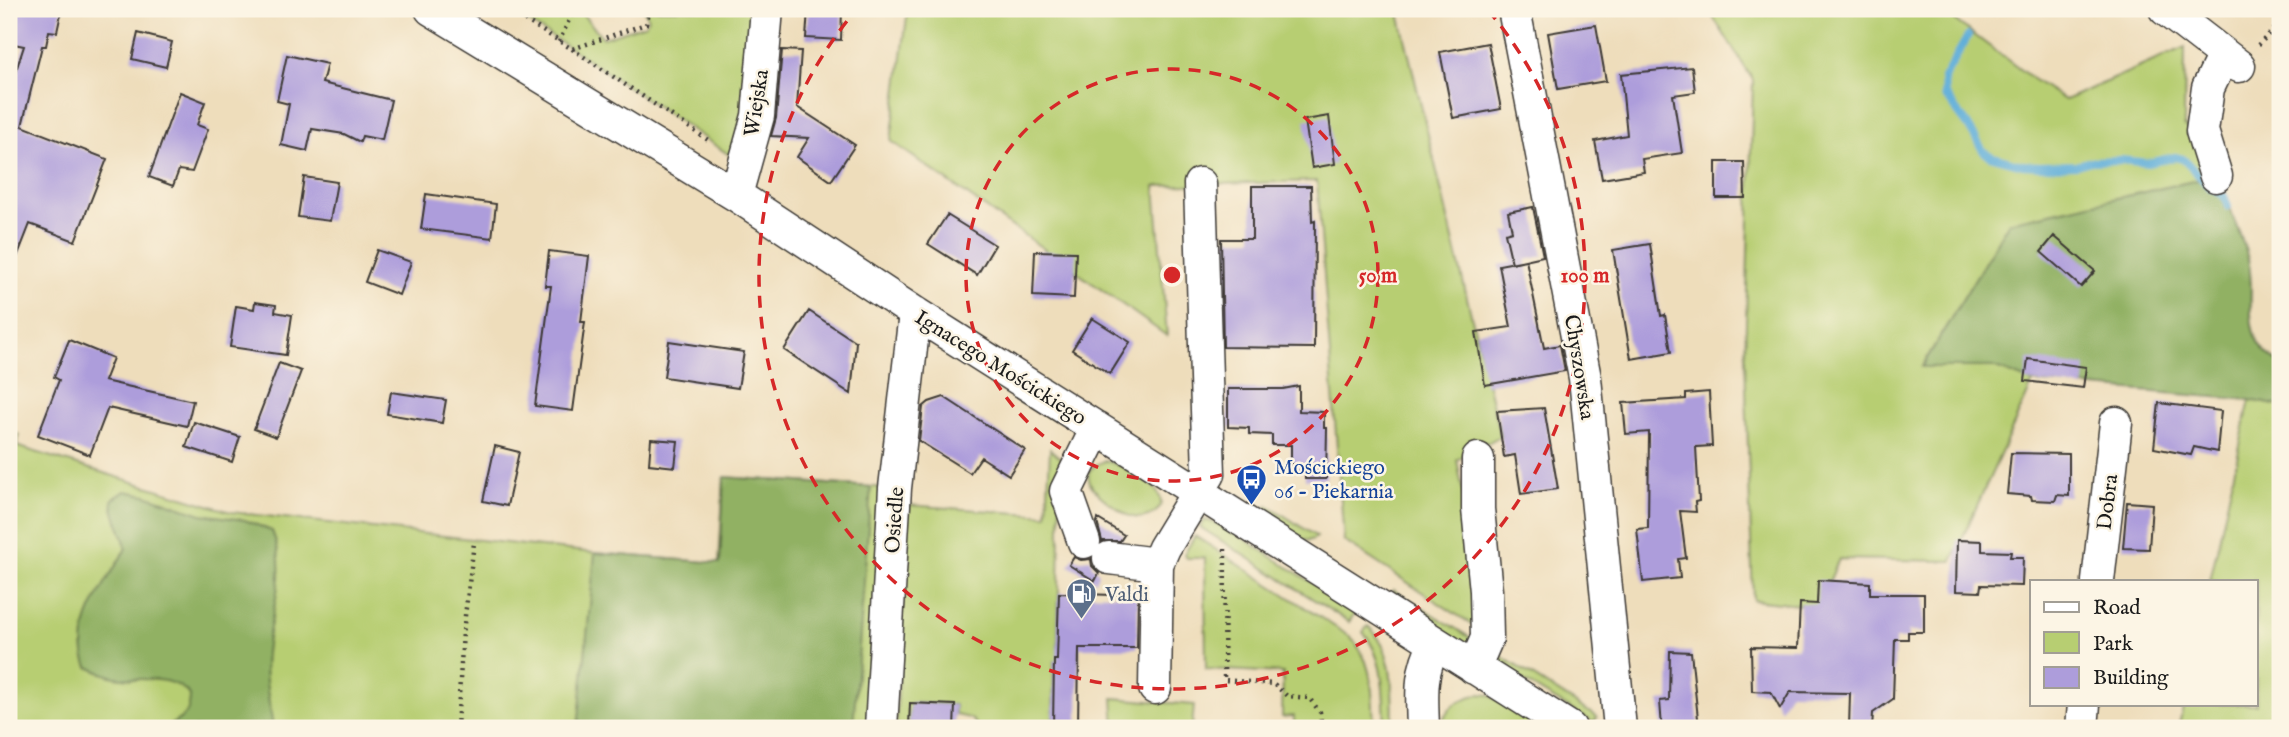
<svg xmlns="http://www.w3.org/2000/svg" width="2289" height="737" viewBox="0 0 2289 737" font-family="'IM FELL English',serif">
<rect width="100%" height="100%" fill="#fcf5e5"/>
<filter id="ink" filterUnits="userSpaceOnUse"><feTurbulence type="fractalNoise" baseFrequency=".0143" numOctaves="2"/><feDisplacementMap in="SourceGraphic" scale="14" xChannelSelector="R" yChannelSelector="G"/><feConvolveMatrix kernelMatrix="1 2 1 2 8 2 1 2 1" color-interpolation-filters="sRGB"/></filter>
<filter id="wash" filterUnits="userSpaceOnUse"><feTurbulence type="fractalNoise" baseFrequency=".00686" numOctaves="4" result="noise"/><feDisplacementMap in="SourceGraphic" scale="28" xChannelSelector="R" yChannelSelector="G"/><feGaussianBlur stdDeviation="1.57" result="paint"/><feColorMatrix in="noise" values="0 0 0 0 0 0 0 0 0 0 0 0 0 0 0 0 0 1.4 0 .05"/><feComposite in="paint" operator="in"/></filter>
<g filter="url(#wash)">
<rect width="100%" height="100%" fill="#edb"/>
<!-- green -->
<path fill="#b7ce72" stroke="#6a7547" stroke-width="2" d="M507 9H578L603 38 646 24 648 17 643 9H767L758 116 731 156 572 49Z
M908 9H1398L1500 436 1457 460 1470 530 1480 630 1344 541 1317 181 1155 186 1167 336 891 141Z
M1708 9H1940L2034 80 2065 100 2185 47 2184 125 2196 137 2216 176 2009 223 1922 366 1994 367 2034 380 1952 561 1839 559 1818 607 1753 600 1745 358 1753 80Z
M2250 400 2280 406V728H2178L2184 704H2256V581H2210Z
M9 431 20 435 16 446 231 512 595 553 719 563 724 477 888 488 870 728H9Z
M1050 449 1065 462 1061 472 1058 647 1079 648V661H1054L1053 728H977C975 717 965 717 955 715V705L911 703 909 728H896L908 505 1047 515Z
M1105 461C1121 464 1152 479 1159 495 1167 511 1146 520 1133 517 1126 516 1120 510 1114 506 1097 495 1071 472 1105 461Z
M1268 505 1317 537C1302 548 1284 530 1270 521L1274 515 1265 510Z
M1205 520 1224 526 1356 611 1349 622 1200 527Z
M1195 536 1349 636C1375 660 1372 696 1374 728H1294V716L1282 717 1283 673 1206 669 1205 558H1187L1184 554Z
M1394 590 1474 640 1469 647 1389 598Z
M1368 626C1396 651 1392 693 1393 728H1385C1383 695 1386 660 1363 632Z
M1496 653 1597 717 1594 723 1495 664Z
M1479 694 1489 695 1542 728H1440C1446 706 1458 700 1479 694Z
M1113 698 1194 705 1192 728H1115Z"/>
<!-- forest -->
<path fill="#91b164" stroke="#566640" stroke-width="2" d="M2216 176C2226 203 2241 231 2248 259 2258 297 2235 336 2280 363V406L2250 400 2032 382 1994 367H1922L2009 222Z
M724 477 871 487 853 728H578L595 553 720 563Z
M125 491 146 495 201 514 245 520 272 531C290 572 270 611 266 653 263 678 270 704 273 728H165C182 717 190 717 190 695 171 673 141 682 115 677 106 675 97 671 88 667 70 624 107 584 126 548 123 531 113 518 112 500Z"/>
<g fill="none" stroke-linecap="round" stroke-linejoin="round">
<!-- stream -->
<path stroke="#5faed9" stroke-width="8" d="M1968 36 1944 78 1945 95 1967 124 1984 152 1993 157 2022 165 2040 166 2077 165 2091 161 2121 160 2148 163 2175 157 2183 159 2210 187 2224 196 2228 206"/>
</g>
<g id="blocks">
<!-- building -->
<path fill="#ad9ddb" d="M9 9H62L57 32 49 31 46 46H42L22 126 107 159 75 241 30 224 10 275 9 92 24 46 9 43Z
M808 9H842L841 40 806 38Z
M1596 25 1606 81 1558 89 1548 33Z
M138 33 172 42 166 67 132 59Z
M1488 43 1501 109 1453 118 1440 52Z
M782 50 801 51 797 107 855 145 831 181 797 157 809 138 771 136 776 118Z
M287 55 327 64 322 83 391 100 382 140 362 136 360 142 344 134 312 129 307 151 281 145 289 104 277 101Z
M1692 67 1695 92 1673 95 1682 153 1642 159 1644 172 1602 179 1595 141 1627 135 1621 74Z
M180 92 205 102 197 125 208 129 192 172 179 170 173 186 149 177Z
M1329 116 1335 164 1312 168 1305 120Z
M1716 162H1744L1745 198H1716Z
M304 177 337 182 330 221 298 217Z
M1252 186H1311L1312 222 1315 221 1314 348 1223 347 1221 239H1252Z
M426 194 496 204 492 238 421 229Z
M1533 207 1543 256 1512 263 1505 233 1512 231 1508 212Z
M947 215 995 245 977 275 928 244Z
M2054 236 2095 271 2081 287 2041 252Z
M1650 244 1661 316 1665 315 1671 352 1631 359 1613 250Z
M377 250 411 262 399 295 365 282Z
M549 251 589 256 581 322H585L573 411 535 406 551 286H545Z
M1035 251 1076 252 1074 298 1033 296Z
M1526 260 1544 348 1560 345 1565 371 1485 385 1476 332 1511 327 1499 265Z
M255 302 276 305 275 312 292 315 286 355 230 347 236 306 254 309Z
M809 311 856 342 851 394 784 350Z
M1092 318 1130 342 1110 374 1072 350Z
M69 340 113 358 104 381 193 401 187 426 108 408 90 455 38 435 59 380 54 377Z
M669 341 744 352 738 388 664 377Z
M2028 359 2086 367 2083 388 2025 381Z
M279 363 301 371 276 437 254 429Z
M1299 386V411L1324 412V428H1327L1326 479H1305V471H1291V445H1272V435L1249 434V428L1228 427V389H1283Z
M391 392 446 400 442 423 387 414Z
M1709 392 1712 446 1696 447 1699 501 1695 502 1696 512 1680 511 1686 558 1678 559 1680 578 1643 582 1637 529 1648 528 1649 432 1626 434 1623 403 1686 399V394Z
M944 397 1025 450 1009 475 981 457 970 473 919 441 923 407 929 402Z
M2159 403 2221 411 2217 452 2194 447 2191 455 2154 448Z
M1544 408 1558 489 1521 494 1515 455 1504 457 1497 411Z
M194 422 240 437 232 462 186 447Z
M651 439 678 441 675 467 649 464Z
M495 446 519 452 507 506 483 501Z
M2011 453 2069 454V496L2057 495 2055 501 2032 500 2031 496 2007 494Z
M2127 502 2152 504 2149 549 2123 548Z
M1098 519 1124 535 1120 541H1102L1097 522Z
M1957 540 1982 541V551L2011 552 2010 557H2023L2022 586 1981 585 1980 592 1956 591Z
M1074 557 1081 560 1091 559 1092 566 1099 573 1095 581 1069 565Z
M1818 580 1870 583V594H1924V632H1908V639H1895L1893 699 1873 713 1872 728H1849L1850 693 1790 692 1780 709 1771 692 1752 691 1751 647 1798 648 1800 603 1817 604Z
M1059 593 1138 596 1137 648H1079L1078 728H1053L1054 660H1057Z
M1670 651 1691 652 1699 728H1662L1660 701 1669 700Z
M910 703 955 705 954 728 909 726Z"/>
</g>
</g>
<g filter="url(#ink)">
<use href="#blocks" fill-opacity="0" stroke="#3c3934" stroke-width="2"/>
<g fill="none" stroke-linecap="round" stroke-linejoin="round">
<defs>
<path id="minor" d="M431 9 736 195 915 313 1570 728
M1514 9 1585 378 1620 728
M2165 9 2239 66
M2216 176 2202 131 2208 88 2224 55
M736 195 758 116 767 9
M1084 542 1066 491 1097 428
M1109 558 1157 564
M2098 581 2116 423
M1474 668 1487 638 1486 591 1478 509V459
M1155 688 1157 564 1164 548 1209 474 1200 184
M881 728 895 488 915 313
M1423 728C1422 695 1419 673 1435 643
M2082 728 2084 704"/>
</defs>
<!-- minor casing -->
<use href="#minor" stroke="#3c3934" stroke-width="35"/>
<!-- path -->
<path stroke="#3c3934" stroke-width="4.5" stroke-dasharray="2 5" stroke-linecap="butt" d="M507 9 572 49 646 24 650 9
M559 42 574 9
M2258 45 2280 24
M572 49 708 140
M1225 549 1224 680 1274 684 1287 696 1309 698 1320 712 1322 728
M457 728 463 632 474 543"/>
<!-- minor -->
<use href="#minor" stroke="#fff" stroke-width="32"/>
</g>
</g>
<!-- distance rings -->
<g fill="none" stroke="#d62828" stroke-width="3.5" stroke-dasharray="12 9">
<circle cx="1172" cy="275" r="206"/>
<path d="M1488 10A413 413 0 1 1 856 10"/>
</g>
<!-- icons -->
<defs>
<symbol id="bus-pin" viewBox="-11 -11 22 30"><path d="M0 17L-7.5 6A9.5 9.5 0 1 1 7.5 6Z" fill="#1a4fb4" stroke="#fcf5e5"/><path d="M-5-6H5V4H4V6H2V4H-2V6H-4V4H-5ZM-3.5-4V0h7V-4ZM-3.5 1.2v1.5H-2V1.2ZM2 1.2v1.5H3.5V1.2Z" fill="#fff"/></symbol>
<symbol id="fuel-pin" viewBox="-11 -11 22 30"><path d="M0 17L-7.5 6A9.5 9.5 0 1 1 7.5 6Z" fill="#5c6f8a" stroke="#fcf5e5"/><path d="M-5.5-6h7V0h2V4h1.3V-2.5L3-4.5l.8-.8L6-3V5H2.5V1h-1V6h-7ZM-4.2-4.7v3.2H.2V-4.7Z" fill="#fff"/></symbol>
</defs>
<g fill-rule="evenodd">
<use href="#bus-pin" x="1234" y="462" width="35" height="47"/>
<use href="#fuel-pin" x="1064" y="576" width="35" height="47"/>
</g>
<g text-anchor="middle" stroke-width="5" stroke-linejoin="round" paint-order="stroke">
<!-- street labels -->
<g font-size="21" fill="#1c1c1c" stroke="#fcf5e5">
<text transform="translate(756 103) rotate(-81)" y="7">Wiejska</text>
<text transform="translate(1001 367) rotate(32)" y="7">Ignacego Mościckiego</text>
<text transform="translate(1580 367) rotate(81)" y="7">Chyszowska</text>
<text transform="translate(2107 502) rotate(-83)" y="7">Dobra</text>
<text transform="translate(894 520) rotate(-86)" y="7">Osiedle</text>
</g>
<!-- transit labels -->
<g font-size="21" fill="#164399" stroke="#fcf5e5" text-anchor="start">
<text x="1274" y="474">Mościckiego<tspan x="1274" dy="24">06 - Piekarnia</tspan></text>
</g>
<!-- service labels -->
<g font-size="21" fill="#4e5e75" stroke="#fcf5e5" text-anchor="start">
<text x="1105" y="601">Valdi</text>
</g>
</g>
<circle cx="1172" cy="275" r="10" fill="#d62828" stroke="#fcf5e5" stroke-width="3.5"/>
<g font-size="21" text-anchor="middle" font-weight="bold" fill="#d62828" stroke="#fcf5e5" stroke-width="5" stroke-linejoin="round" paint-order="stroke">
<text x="1378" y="282">50 m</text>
<text x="1585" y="282">100 m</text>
</g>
<!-- margin -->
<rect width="2289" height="737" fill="none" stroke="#fcf5e5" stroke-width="35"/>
<!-- legend -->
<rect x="2030" y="580" width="228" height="126" fill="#fcf5e5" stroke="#a29e95" stroke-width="2"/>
<rect x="2044" y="602" width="35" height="10" fill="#ffffff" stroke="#a29e95" stroke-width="2"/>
<text x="2093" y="614" font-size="21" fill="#1c1c1c">Road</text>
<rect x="2044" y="632" width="35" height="21" fill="#b7ce72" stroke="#a29e95" stroke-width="2"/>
<text x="2093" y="650" font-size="21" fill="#1c1c1c">Park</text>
<rect x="2044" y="667" width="35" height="21" fill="#ad9ddb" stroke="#a29e95" stroke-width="2"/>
<text x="2093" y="684" font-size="21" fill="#1c1c1c">Building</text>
</svg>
